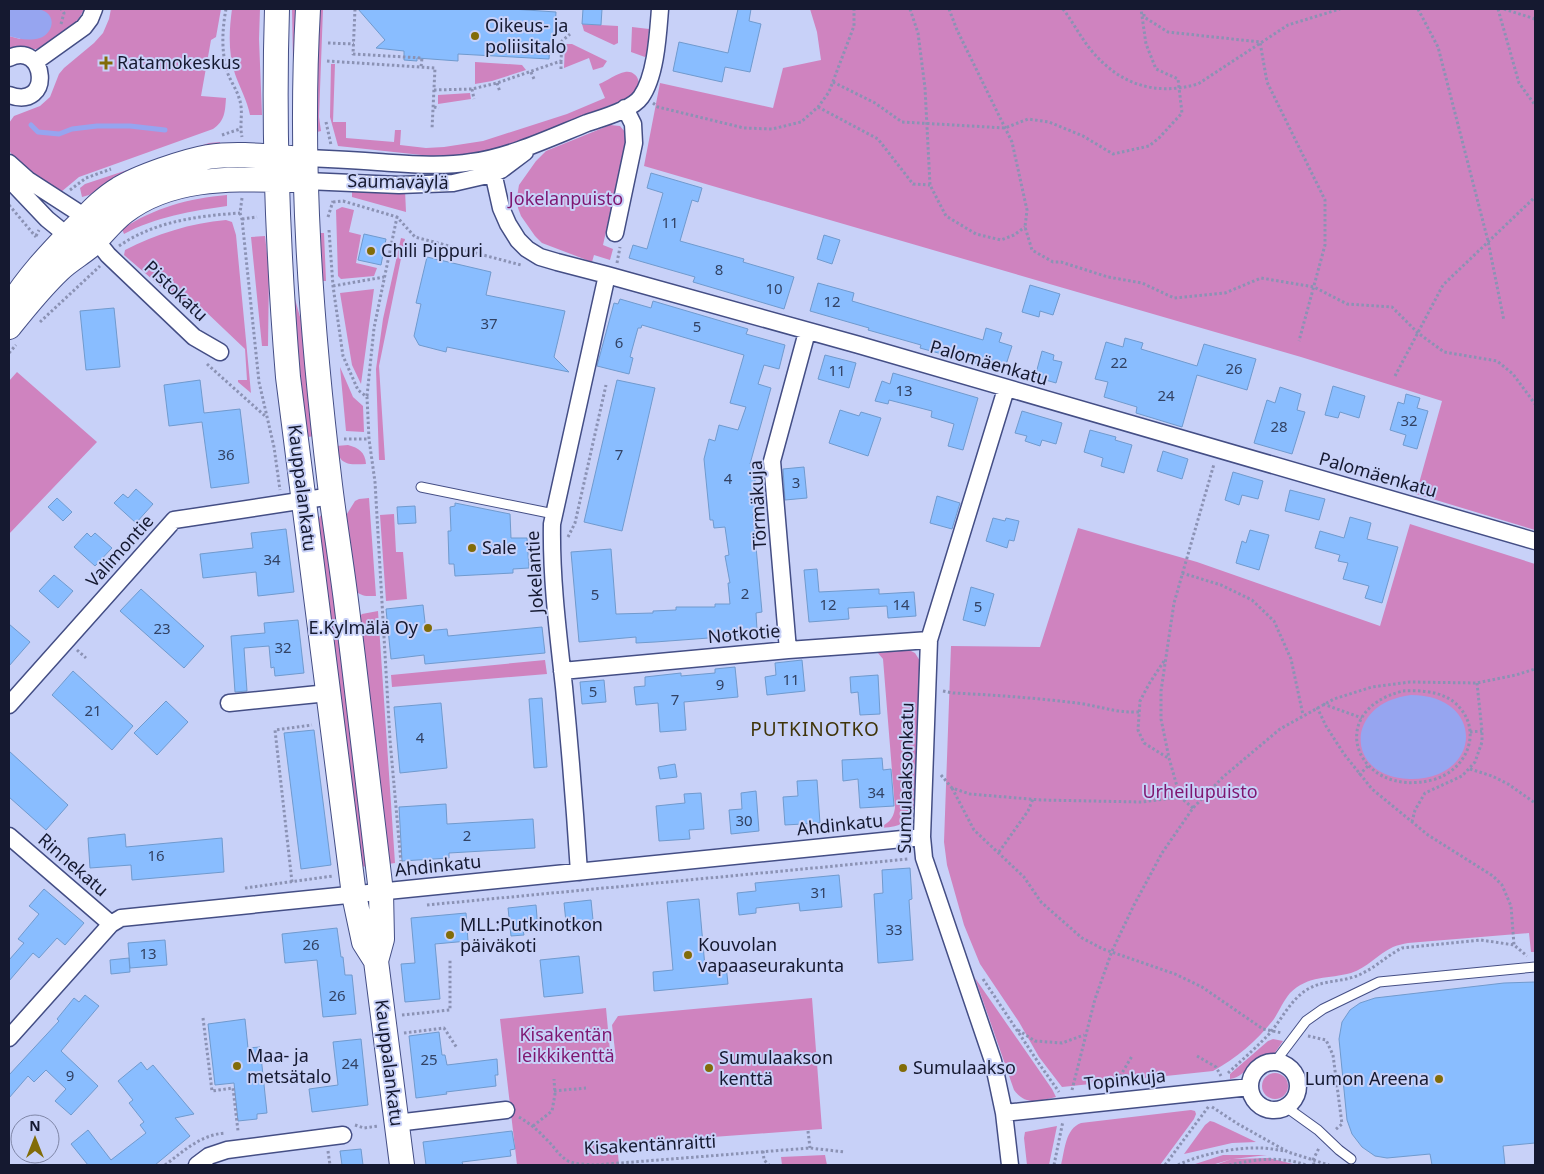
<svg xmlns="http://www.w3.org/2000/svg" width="1544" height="1174" viewBox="0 0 1544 1174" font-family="'Noto Sans',sans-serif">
<rect width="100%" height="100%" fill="#c8d1f8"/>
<!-- green -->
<path fill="#cf83bf" d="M21 9H84C78 24 56 43 41 48 31 51 19 47 9 48V36L20 39 36 10Z
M111 9H221L216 37 211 40 201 96 226 98C225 112 225 121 213 129L79 177 61 192 16 162 9 150V123L14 116 40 106 50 97 59 74 64 68 94 43 103 33 109 19Z
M232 9H260L259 39 262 115H250C247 100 240 88 235 74 228 53 229 31 232 9Z
M292 9H297L294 114Z
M318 9H323L319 117 321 131 317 132 313 124Z
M810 9H1535V530L1416 494 1442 401 1301 357 644 166 660 83 773 108 783 68 821 60 817 32Z
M582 24 618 26V43L614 45 584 31Z
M632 27 649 29 647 55 645 57 631 52Z
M565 44H572L607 61 603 67 593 70 589 58 564 68Z
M475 62 522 65 526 70 492 81 475 84Z
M331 64H335L333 122H346V138L394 142 395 130H401L400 145 426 148 444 147 483 141 567 114 605 98 599 84C607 81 617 73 625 72 633 70 641 78 638 86 637 91 631 95 628 98L520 141 495 149 463 155 431 156 338 146 330 117Z
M470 93 471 99 438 104V95Z
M610 125 620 126 625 132 626 142 603 245 613 249 610 260 594 255 592 262 542 243 535 236 521 216 518 208 517 197 519 185 536 161 546 151Z
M220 142V145L117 178 89 195 82 197 80 188 85 184 209 143Z
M405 190 406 212 352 197V191Z
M227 195V206C192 211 155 217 124 234L122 229C154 208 189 198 227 195Z
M342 207 354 210 349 232 361 235 356 263 377 268 374 276 341 279 338 276 336 210Z
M226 220 232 222 236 235 251 393 238 382V380H247L245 349 204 310 181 304 124 255 125 250C156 234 191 223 226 220Z
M318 233H324L326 281H321Z
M265 236 269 271 268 346H262L251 237Z
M401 238 405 239 379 366 385 460H379L376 369 383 319Z
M374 289 361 384 352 365 340 293Z
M291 291 293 292 304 331 316 436 307 437Z
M340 367 353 397 363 406 364 432 346 431Z
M17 372 97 442 9 534V381Z
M348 445C359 448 365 452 366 464 348 465 339 465 336 446Z
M369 498 376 596C368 596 362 597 356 591L345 517 355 501 359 499Z
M394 514 396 552H403L407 599 386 601 380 515Z
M322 515 325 521 368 866 361 867 318 522 320 516Z
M1410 524 1535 564V952H1531L1529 933 1408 943C1403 944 1397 945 1393 947 1378 954 1367 968 1351 973 1329 979 1308 975 1290 993 1284 1000 1279 1011 1274 1019 1258 1040 1237 1058 1213 1071L1062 1087 1039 1057 1019 1022 980 964 964 925 947 865 944 842 951 646 1040 647 1078 528 1197 562 1380 626Z
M378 611 395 863 388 864 358 618 362 614Z
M909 650 915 653 920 661 914 808C908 827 894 827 877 828 888 824 893 820 895 808L883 659 878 653Z
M545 660 547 674 392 687 391 675Z
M975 978 1052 1089 1056 1097C1038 1101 1026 1106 1014 1090Z
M812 998 822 1129 617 1144 619 1165H517L500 1019 606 1008 611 1062 616 1059 612 1025 618 1016Z
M1273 1039 1283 1041 1274 1054C1250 1052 1250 1076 1230 1079V1074L1268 1041Z
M1262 1086a13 13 0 1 1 26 0a13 13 0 1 1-26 0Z
M1191 1110 1195 1111 1196 1114 1194 1119 1160 1165H1061C1065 1150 1065 1129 1081 1123Z
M1210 1121 1214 1122 1256 1142 1232 1143 1184 1154 1205 1125Z
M1057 1126 1049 1165H1027L1024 1138 1025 1132Z
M825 1155 827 1165H782L781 1157Z
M1223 1155H1267L1233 1159 1269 1158 1297 1165H1215L1232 1159 1212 1165H1192Z"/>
<!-- water -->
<path fill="#96a5f0" d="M9 9C17 9 37 8 44 11 57 17 52 34 40 38 29 41 19 39 9 36Z
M1411 695C1486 695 1483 780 1410 779 1345 778 1343 703 1411 695Z"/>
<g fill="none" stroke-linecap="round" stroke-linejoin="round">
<!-- stream -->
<path stroke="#96a5f0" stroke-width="5" d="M31 125 38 132 59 134 72 129 97 126H130L165 130"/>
</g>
<!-- building -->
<path fill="#89bdff" stroke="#709ace" d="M358 9H512L556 12 554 46 550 45 549 59 458 54V61L417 58V61L404 60V51L376 48 385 40Z
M583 9H602L601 25 582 24Z
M738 9H751L749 21 761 24 750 72 725 67 722 82 673 71 679 42 728 53Z
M651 173 702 188 698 202 692 200 680 241 744 259 743 262 794 277 784 309 693 282 695 277 629 258 633 245 647 249 663 193 647 188Z
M364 234 386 239 381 265 358 260Z
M824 235 840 240 832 264 817 259Z
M427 257 491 272 486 295 565 311 554 357 569 372 447 347 446 352 419 345 414 336 421 304 416 303Z
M818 283 854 293 852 301 983 340 986 328 1002 333 999 342 1012 346 1004 371 920 348 921 345 868 330 869 328 810 311Z
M1030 285 1060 294 1053 315 1040 311 1039 317 1022 312Z
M620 299 651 308 653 301 748 329 746 334 785 345 779 369 764 365 758 384 771 388 750 464 755 465V493L757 492 759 514H753L762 612 756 613 757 629 749 630V635L655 642 636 643V637L579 642 571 552 611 549 616 614 653 613V611L676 610V607H715V604H730L728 583H730L725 556 729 555 725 527 714 528 713 520H710L704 459 709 439 715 441 719 425 738 430 746 407 730 403 744 355 642 325 641 328H638L630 357 633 358 629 374 597 366 614 303 618 304Z
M114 308 120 367 86 370 80 311Z
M1125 338 1143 343 1141 349 1197 366 1204 344 1256 359 1247 390 1197 375 1182 427 1136 413 1137 407 1104 397 1108 382 1095 379 1106 342 1123 347Z
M1042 351 1054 355 1053 360 1062 362 1056 383 1035 377Z
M825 355 856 363 849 388 818 379Z
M893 373 978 398 963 450 948 446 954 424 931 417 932 411 889 400 888 404 875 401 882 381 890 384Z
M200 380 204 413 240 409 249 483 211 488 202 422 169 426 164 385Z
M617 380 655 388 622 531 584 522Z
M1333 386 1365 396 1359 418 1340 412 1338 418 1325 415Z
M1280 387 1301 394 1297 410 1305 412 1292 454 1254 443 1267 400 1275 403Z
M1406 394 1420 398 1417 408 1428 411 1417 449 1403 445 1406 435 1390 430 1398 402 1404 404Z
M840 410 859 416 861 412 881 418 868 456 829 443Z
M1022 411 1062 423 1056 444 1042 440 1040 446 1025 441 1027 436 1015 433Z
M1090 430 1116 437 1115 440 1132 445 1124 473 1101 466 1103 458 1084 452Z
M1163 451 1188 459 1182 479 1157 471Z
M804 467 807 498 785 500 783 469Z
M1233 472 1263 481 1258 499 1242 495 1239 505 1225 500Z
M136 489 153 504 136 523 114 503 123 494 128 498Z
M1290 490 1325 499 1319 520 1285 511Z
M937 496 960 503 952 529 930 523Z
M57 498 72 512 63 521 48 507Z
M455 503 510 514 511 538H527L529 568 513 569V573L455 576 454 564H449L448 531H451L450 507 455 506Z
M415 506 416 523 398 524 397 507Z
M1350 517 1371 523 1367 539 1398 547 1382 603 1365 598 1369 586 1343 579 1348 563 1338 561 1340 555 1315 548 1320 531 1344 538Z
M993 518 1005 521 1006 518 1019 521 1014 541 1009 540 1007 548 986 541Z
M286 529 294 592 258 596 256 572 203 578 200 554 253 548 251 533Z
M1250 530 1269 535 1259 570 1236 563 1242 541 1246 543Z
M87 533 91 537 95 533 112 548 95 566 74 547Z
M817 569 819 592 879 589V594L914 592 916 616 888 618 887 606 848 608 849 619 809 622 804 570Z
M54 575 73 591 58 608 39 591Z
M971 587 994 594 985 626 963 620Z
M141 589 204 646 184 668 120 611Z
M423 605 426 631 447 629 448 636 542 627 545 653 425 664 424 655 391 659 386 609Z
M298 620 304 673 275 676 274 667 271 668 269 646 244 648 247 691 235 692 231 636 265 633 264 623Z
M9 624 30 642 9 666Z
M802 660 805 691 767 695 765 677 776 675 775 663Z
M735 667 738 697 684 702 686 730 660 732 658 703 636 705 634 687 645 686V677L681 673V676L715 673V669Z
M73 671 133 726 112 750 52 695Z
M878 675 880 714 860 715 858 692 851 693 850 677Z
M604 680 606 702 582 704 580 682Z
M542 698 547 767 534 768 529 699Z
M166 701 188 722 157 755 134 733Z
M441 703 447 768 400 773 394 707Z
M314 730 331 865 301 869 284 733Z
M9 751 68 805 46 830 9 797Z
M882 758 883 770 891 769 894 806 860 808 858 779 843 781 842 760Z
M675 764 677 777 660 779 658 767Z
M817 780 820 823 785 825 783 797 798 796 797 781Z
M756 791 759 831 731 834 729 810 742 809 741 793Z
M701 793 704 829 689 830 690 839 659 841 656 806 685 803 684 794Z
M446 804 447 824 533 819 535 848 449 853V858L402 861 399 807Z
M125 834 126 847 222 838 224 872 132 880 131 865 90 868 88 838Z
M910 868 912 899 909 900 913 960 878 963 874 894 883 893 882 870Z
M839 875 842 907 800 911 799 903 756 908V913L739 915 737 893 756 891 755 883Z
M44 889 84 923 65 945 57 938 39 958 33 953 9 981V960L24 943 18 939 39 914 29 906Z
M699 899 705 967 726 965 728 984 654 991 653 972 673 970 667 902Z
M591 900 593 920 588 921V928L572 930 571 922H566L564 903Z
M536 905 538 929 523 930 524 935 511 936 508 908Z
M466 913 468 941 435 944 440 999 405 1002 401 964 415 963 411 918Z
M337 928 341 957H343L345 975H352L356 1014 323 1017 317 960 285 963 282 934Z
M165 940 167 965 130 968 128 943Z
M579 956 583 993 544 997 540 960Z
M129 958 130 972 111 974 110 960Z
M1535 982V1143L1503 1146 1505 1165H1432L1430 1154 1387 1158 1375 1156 1362 1147 1352 1134 1347 1120 1339 1039 1342 1022 1350 1010 1360 1003 1375 998 1504 983Z
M85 995 99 1006 61 1051 98 1086 71 1115 55 1101 66 1089 46 1070 34 1082 28 1076 9 1098V1075L59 1021 57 1019 74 998 79 1002Z
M245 1019 248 1048 260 1047 267 1113 257 1114V1119L238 1121 234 1083 215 1085 208 1024Z
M439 1032 442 1055H445L447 1065 497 1059 498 1075H495L496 1086 446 1092 447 1094 416 1098 409 1036Z
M361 1039 368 1105 312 1112 309 1089 338 1085 333 1042Z
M141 1062 147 1070 153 1065 194 1114 175 1118 190 1136 155 1165H88L71 1144 88 1130 111 1160 146 1133 140 1125 144 1122 129 1103 133 1100 118 1081Z
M512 1131 515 1149 510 1150 511 1156 462 1162 463 1165H426L423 1142Z
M361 1149 363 1165H342L340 1151Z"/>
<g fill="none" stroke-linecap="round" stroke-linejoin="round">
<defs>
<path id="lane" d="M421 487 554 514
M1275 1062 1306 1021 1323 1009 1379 982 1535 967
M1286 1107 1318 1130 1339 1150 1351 1159"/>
<path id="street" d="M9 58C46 40 54 111 9 95
M35 62 84 27 90 19 94 9
M306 158C330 159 354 160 378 162 409 164 441 167 472 162 510 157 552 137 587 123 602 118 632 110 641 97 656 76 658 34 660 9
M490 159 501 208 508 224 518 240 527 249 540 257 557 262 607 275 859 345 1535 541
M9 163 28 180 76 211 84 219 96 240 108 255 194 337 220 352
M9 179 47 219 74 241
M306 181 399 185 453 183 492 174 501 170 525 152
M615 233 634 143 633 124 625 108
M1006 389 929 640 922 837 924 858 993 1061 1004 1113 1010 1165
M788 650 772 461 807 332
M562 671 788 650 929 640
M229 703 328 693
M9 705 174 520 332 496
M9 836 111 924
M579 872C575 810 570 748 564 687 558 633 551 578 552 524L607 275
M9 1038 111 924 121 918 922 837
M1250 1086a24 24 0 1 1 48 0a24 24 0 1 1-48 0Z
M1004 1113 1250 1087
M396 1123 506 1110
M197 1165 209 1156 227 1150 343 1135"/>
<path id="secondary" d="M277 9C273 131 278 255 288 377L354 895 364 942 376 961
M308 9C299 167 311 327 330 485 335 526 342 567 347 609 359 703 369 797 381 892L382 939 376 961 402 1165
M9 308C27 278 50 254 74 229 88 215 102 199 119 189 138 177 185 161 208 157 235 153 264 156 291 158
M9 327C25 307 40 288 59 270 68 261 79 255 89 247 101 236 111 222 124 212 172 175 235 179 292 180"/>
</defs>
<!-- lane casing -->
<use href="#lane" stroke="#444e85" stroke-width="11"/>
<!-- street casing -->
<use href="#street" stroke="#444e85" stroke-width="19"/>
<!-- secondary casing -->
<use href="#secondary" stroke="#444e85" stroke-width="26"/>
<!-- path -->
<path stroke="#8b92b4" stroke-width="3" stroke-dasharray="2.5 2.5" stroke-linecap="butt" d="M226 9C222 30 221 53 228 74 231 82 237 90 239 98 244 111 239 124 242 137
M355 9 353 54 422 58 421 67
M910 9 918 33 925 88 930 185 946 216 976 234 1001 240 1014 235 1025 227
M949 9 957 30 1012 142 1027 210 1025 227 1032 250 1053 262H1061L1108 277 1142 283 1174 298 1225 293 1261 278 1314 287 1347 304 1392 307 1418 333 1444 352 1497 361 1513 374 1535 404
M1063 9C1073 22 1081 38 1091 50 1120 85 1155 96 1198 84L1288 25 1340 9
M1418 9 1438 47 1488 241 1504 321
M1498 9 1519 83 1535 105
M1504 9 1535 19
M1144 14V17L1168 32 1260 42 1267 82 1325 200V245L1299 341
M61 24 64 13 61 9
M328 43 354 44
M327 61 435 68 432 129
M561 69V61
M531 72 534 79
M833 82 875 103 902 122 1005 128 1028 119 1049 122 1083 136 1113 154 1149 146 1159 138 1182 113 1178 79 1156 69 1146 44 1141 9
M497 83 500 92
M472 89 474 99
M434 90 472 89 497 83 561 61 562 41 570 34
M653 103 658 107 744 128 772 129 801 122 818 107 829 92 854 26V9
M434 107 439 108
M818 107 878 139 913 184 930 185
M326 122 331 145
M222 135 240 129
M70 190 86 178 111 169
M242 198 240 213 242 219 259 382 274 447 280 490
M333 202 343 201 397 217 415 237 521 265
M9 205 36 237
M328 217 333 201
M242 219 257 217
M329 230 333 286 343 356 358 390 367 397 369 439 375 482 390 740 402 874
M36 236 39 230
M119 246C155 221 198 216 240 213
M617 263 620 247
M333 286 384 277
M40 322 100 266
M9 353 16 345
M207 364 265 416
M1395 376 1443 285 1535 197
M367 396 374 328 397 217
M344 439H369
M568 537 575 523 606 385
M1182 573 1221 585 1252 600 1274 621 1291 659 1303 715
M77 650 86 658
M1164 661 1149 684 1140 701 1138 730 1144 743 1168 758
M943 691 953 693C995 695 1036 698 1077 703 1100 706 1115 713 1139 712
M1403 691C1419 690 1440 691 1454 702 1485 728 1468 771 1432 780 1357 799 1322 711 1403 691Z
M1323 704 1362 718
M1317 707 1326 726 1344 754 1372 789 1428 835 1493 876 1502 885 1511 906 1514 945
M1470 732 1482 731
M1470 769 1492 776 1508 784 1535 803
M941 775 952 788 970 794 1041 800 1142 802 1180 797
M1359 775 1368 766
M952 788 974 830 1024 877 1041 902 1082 938 1103 949 1175 974 1202 987 1263 1029 1282 1033
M1193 808 1180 797 1169 758 1161 719V691L1174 603 1214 464
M1412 822 1415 810 1425 793 1462 776 1475 762 1482 742V731L1477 683
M999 852 1028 811 1033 799
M292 882 275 730 312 725
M245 888 333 876
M427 905 908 859
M983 979 1040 1065 1059 1092
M402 1015 450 1010V959
M203 1018 212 1091 233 1088 238 1131
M1018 1030 1035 1041 1062 1043 1084 1035
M404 1033 444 1028 457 1048
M1308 1036 1326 1040 1333 1055 1342 1124 1335 1130
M1197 1056 1216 1067 1221 1076
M1228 1073C1242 1060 1257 1047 1270 1033 1281 1020 1288 1005 1301 994 1319 978 1343 984 1363 973 1377 966 1388 955 1402 948L1481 940 1514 945 1527 956
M1115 1085 1132 1056
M1072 1090 1095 999 1112 951 1134 905 1162 853 1193 808 1223 777 1280 729 1334 699 1372 687 1410 682 1477 683 1516 675 1535 669
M554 1091 586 1088
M1212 1107 1238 1124 1288 1152 1329 1165
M519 1117C529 1123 538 1130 546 1139 554 1146 558 1155 568 1161 576 1165 587 1164 595 1165L810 1148 845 1152
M355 1125 364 1128 378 1126
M533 1126 552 1111 555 1094 554 1079
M808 1131 810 1148
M328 1151 330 1165
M763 1151 764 1160 769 1165
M165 1165C184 1151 200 1135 225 1133
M1054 1165 1063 1121
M1165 1165 1209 1106
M1178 1165C1201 1154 1236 1147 1261 1148 1269 1148 1277 1150 1285 1151
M1229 1165C1257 1159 1280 1156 1306 1165
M1314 1165 1313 1160 1319 1148"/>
<!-- lane -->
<use href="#lane" stroke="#fff" stroke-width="9"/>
<!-- street -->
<use href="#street" stroke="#fff" stroke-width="16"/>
<!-- secondary -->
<use href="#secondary" stroke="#fff" stroke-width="24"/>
</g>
<!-- markers -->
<g fill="#826c08" stroke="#c8d1f8" stroke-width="2">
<circle cx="475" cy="36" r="5"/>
<path d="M103.5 55.5h5v5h5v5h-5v5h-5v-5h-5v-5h5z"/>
<circle cx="371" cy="251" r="5"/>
<circle cx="472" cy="548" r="5"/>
<circle cx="428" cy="628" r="5"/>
<circle cx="450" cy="935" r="5"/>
<circle cx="688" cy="955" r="5"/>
<circle cx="237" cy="1066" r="5"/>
<circle cx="709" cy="1068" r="5"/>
<circle cx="903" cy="1068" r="5"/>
<circle cx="1439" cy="1079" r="5"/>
</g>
<g text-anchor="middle" stroke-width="4" stroke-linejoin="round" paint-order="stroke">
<!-- number labels -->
<g font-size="15" fill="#324264">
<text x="670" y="228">11</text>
<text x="719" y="275">8</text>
<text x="774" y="294">10</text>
<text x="832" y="307">12</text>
<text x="489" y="329">37</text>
<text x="697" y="332">5</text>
<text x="619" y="348">6</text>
<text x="1119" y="368">22</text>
<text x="1234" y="374">26</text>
<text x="837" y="376">11</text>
<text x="904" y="396">13</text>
<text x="1166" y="401">24</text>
<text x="1409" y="426">32</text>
<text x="1279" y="432">28</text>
<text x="226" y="460">36</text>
<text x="619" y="460">7</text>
<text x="728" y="484">4</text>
<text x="796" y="488">3</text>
<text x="272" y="565">34</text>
<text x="745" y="599">2</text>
<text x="595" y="600">5</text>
<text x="828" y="610">12</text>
<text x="901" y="610">14</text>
<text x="978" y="612">5</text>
<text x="162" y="634">23</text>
<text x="283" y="653">32</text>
<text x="791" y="685">11</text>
<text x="720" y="690">9</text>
<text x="593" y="697">5</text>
<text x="675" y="705">7</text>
<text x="93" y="716">21</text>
<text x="420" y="743">4</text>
<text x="876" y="798">34</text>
<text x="744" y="826">30</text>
<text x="467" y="841">2</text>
<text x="156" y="861">16</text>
<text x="819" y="898">31</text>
<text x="894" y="935">33</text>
<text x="311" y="950">26</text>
<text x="148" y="959">13</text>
<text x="337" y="1001">26</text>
<text x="429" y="1065">25</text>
<text x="350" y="1069">24</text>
<text x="70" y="1081">9</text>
</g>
<!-- poi labels -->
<g font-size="18" fill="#151930" stroke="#c8d1f8" text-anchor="start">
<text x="485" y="32">Oikeus- ja<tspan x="485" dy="21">poliisitalo</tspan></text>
<text x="117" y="69">Ratamokeskus</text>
<text x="381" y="257">Chili Pippuri</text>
<text x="482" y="554">Sale</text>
<text x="418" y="634" text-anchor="end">E.Kylmälä Oy</text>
<text x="460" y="931">MLL:Putkinotkon<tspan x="460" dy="21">päiväkoti</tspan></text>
<text x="698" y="951">Kouvolan<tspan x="698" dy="21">vapaaseurakunta</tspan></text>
<text x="247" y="1062">Maa- ja<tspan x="247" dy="21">metsätalo</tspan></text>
<text x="719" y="1064">Sumulaakson<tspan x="719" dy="21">kenttä</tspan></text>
<text x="913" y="1074">Sumulaakso</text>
<text x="1429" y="1085" text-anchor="end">Lumon Areena</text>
</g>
<!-- street labels -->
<g font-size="18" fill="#151930" stroke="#c8d1f8">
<text transform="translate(398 182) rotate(1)" y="6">Saumaväylä</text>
<text transform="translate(176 291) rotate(43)" y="6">Pistokatu</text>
<text transform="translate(989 363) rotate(16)" y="6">Palomäenkatu</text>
<text transform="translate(1378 475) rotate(16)" y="6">Palomäenkatu</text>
<text transform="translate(302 488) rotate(83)" y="6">Kauppalankatu</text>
<text transform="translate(758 505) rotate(-93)" y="6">Törmäkuja</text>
<text transform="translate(120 551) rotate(-48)" y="6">Valimontie</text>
<text transform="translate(535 572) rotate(-93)" y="6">Jokelantie</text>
<text transform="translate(744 634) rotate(-5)" y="6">Notkotie</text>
<text transform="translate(906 778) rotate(-89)" y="6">Sumulaaksonkatu</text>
<text transform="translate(840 825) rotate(-6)" y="6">Ahdinkatu</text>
<text transform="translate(73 865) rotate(41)" y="6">Rinnekatu</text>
<text transform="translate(438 866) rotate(-6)" y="6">Ahdinkatu</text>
<text transform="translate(389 1063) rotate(83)" y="6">Kauppalankatu</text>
<text transform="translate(1125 1080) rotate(-6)" y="6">Topinkuja</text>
<text transform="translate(650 1145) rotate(-3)" y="6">Kisakentänraitti</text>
</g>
<!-- park labels -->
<g font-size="18" fill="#7e1670" stroke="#c8d1f8">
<text x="566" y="205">Jokelanpuisto</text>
<text x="1200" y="798">Urheilupuisto</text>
<text x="566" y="1041">Kisakentän<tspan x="566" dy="21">leikkikenttä</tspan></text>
</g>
<!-- neighbourhood labels -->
<g font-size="19" letter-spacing="1" fill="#3f3409" stroke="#c8d1f8">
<text x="815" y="736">PUTKINOTKO</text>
</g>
</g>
<!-- border -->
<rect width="1544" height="1174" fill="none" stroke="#151930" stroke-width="20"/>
<!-- north arrow -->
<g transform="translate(35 1139)"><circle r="24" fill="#c8d1f8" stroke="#8087a8"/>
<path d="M0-4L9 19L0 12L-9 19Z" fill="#826c08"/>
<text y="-8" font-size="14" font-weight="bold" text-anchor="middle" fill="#151930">N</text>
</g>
</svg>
